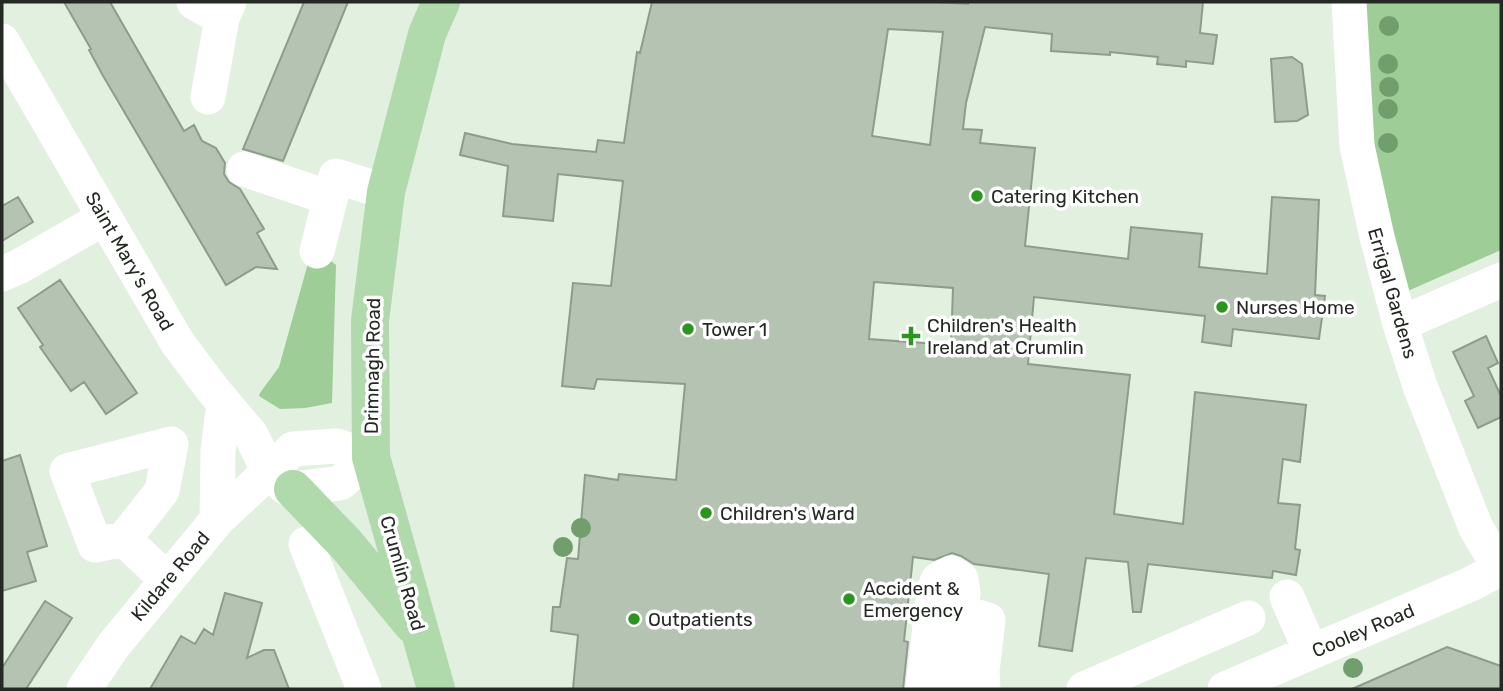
<svg xmlns="http://www.w3.org/2000/svg" width="1503" height="691" viewBox="0 0 1503 691" font-family="Rubik,sans-serif">
<rect width="100%" height="100%" fill="#e1f0df"/>
<!-- green -->
<path fill="#9ecd97" d="M1360 2H1501V250L1401 294 1381 209Z
M310 256 331 261 336 265 332 403 305 408 280 409 259 396 260 393 279 367Z"/>
<!-- building -->
<path fill="#b5c3b3" stroke="#8e9c8c" stroke-width="2" fill-rule="evenodd" d="M64 2H110L184 131 194 125 202 141 216 148 225 163 224 174 229 182 240 189 264 229 257 233 277 269 256 267 226 285 102 74 89 50 91 49Z
M304 2H348L283 161 243 149Z
M652 2H938L968 4V2H1203L1200 33 1217 35 1213 64 1186 61V67L1157 64 1158 57 1110 52V55L1051 51 1052 34 985 27 966 103 963 129 982 130 980 143 1035 148 1025 246 1128 259 1131 227 1202 234 1199 267 1267 274 1272 197 1319 200 1315 295 1325 296 1319 339 1233 329 1231 346 1202 342 1205 316 1034 297 1028 364 1130 375 1114 514 1183 524 1195 392 1306 405 1300 462 1283 459 1278 503 1300 505 1295 549 1300 550 1296 575 1273 571 1272 578 1148 564 1141 612H1133L1128 562 1086 558 1072 651 1039 646 1049 574 974 564 961 556 952 553 934 560 913 557 904 641 908 642 903 689H573L578 635 551 631 553 607H560L567 558 578 559 585 475 618 480 619 474 676 480 685 384 597 379 594 389 562 386 573 283 611 286 623 181 558 174 553 221 503 216 508 166 460 155 465 133 512 144 596 152 598 140 624 143 637 52 640 53ZM888 29 943 32 930 145 872 136ZM874 282 953 288 951 345 869 339Z
M1292 57 1302 64 1308 115 1297 121 1275 122 1271 59Z
M18 197 33 222 2 241V206Z
M60 280 137 393 106 414 84 382 71 391 40 347 43 345 18 308Z
M1486 336 1498 363 1488 368 1501 396V417L1478 428 1465 401 1474 396 1453 352Z
M20 455 47 546 27 552 36 581 2 591V461Z
M225 593 262 603 247 658 264 650H274L289 689H150L181 636 195 644 204 629 213 635Z
M45 601 72 618 26 689H2V668Z
M1447 647 1501 666V689H1352Z"/>
<g fill="none" stroke-linecap="round" stroke-linejoin="round">
<!-- minor -->
<path stroke="#fff" stroke-width="35" d="M194 2 222 18
M1349 2 1357 146 1377 237 1400 324 1420 386 1476 528 1501 570
M2 41 177 342 213 390 251 435 269 472 285 487 293 489 340 483 371 457
M208 97 222 18 229 2
M244 169 330 198
M317 251 336 176 386 192
M2 274 20 266 104 218
M1400 324 1501 280
M217 520 218 451 224 403
M124 539 162 491 171 444 67 471 95 545 124 539 166 579
M306 544 364 689
M1287 597 1311 652
M961 612 988 620 982 671 983 689
M84 689 113 646 217 520 293 449 336 446 371 457
M923 689 934 590 938 580 951 573 961 579 963 593 956 689
M1084 689 1248 618
M1225 689 1471 584 1501 568"/>
<!-- major -->
<path stroke="#b0d9ac" stroke-width="38" d="M293 489 346 544 412 624
M436 689 371 457 370 321 386 192 427 34 441 2"/>
</g>
<!-- trees -->
<g fill="#729e6d">
<circle cx="1389" cy="26" r="10"/>
<circle cx="1388" cy="64" r="10"/>
<circle cx="1389" cy="87" r="10"/>
<circle cx="1388" cy="109" r="10"/>
<circle cx="1388" cy="143" r="10"/>
<circle cx="581" cy="528" r="10"/>
<circle cx="563" cy="547" r="10"/>
<circle cx="1353" cy="668" r="10"/>
</g>
<!-- markers -->
<g fill="#2b961f" stroke="#fff" stroke-width="2.5">
<circle cx="977" cy="196" r="7"/>
<circle cx="1222" cy="307" r="7"/>
<circle cx="688" cy="329" r="7"/>
<path d="M907.5 325.5h7v7h7v7h-7v7h-7v-7h-7v-7h7z"/>
<circle cx="706" cy="513" r="7"/>
<circle cx="849" cy="599" r="7"/>
<circle cx="634" cy="619" r="7"/>
</g>
<g text-anchor="middle" stroke-width="7" stroke-linejoin="round" paint-order="stroke">
<!-- poi labels -->
<g font-size="19" fill="#242a23" stroke="#fff" text-anchor="start">
<text x="991" y="203">Catering Kitchen</text>
<text x="1236" y="314">Nurses Home</text>
<text x="927" y="332">Children's Health<tspan x="927" dy="22">Ireland at Crumlin</tspan></text>
<text x="702" y="336">Tower 1</text>
<text x="720" y="520">Children's Ward</text>
<text x="863" y="595">Accident &amp;<tspan x="863" dy="22">Emergency</tspan></text>
<text x="648" y="626">Outpatients</text>
</g>
<!-- street labels -->
<g font-size="19" fill="#242a23" stroke="#fff">
<text transform="translate(130 261) rotate(60)" y="7">Saint Mary's Road</text>
<text transform="translate(1393 293) rotate(74)" y="7">Errigal Gardens</text>
<text transform="translate(372 366) rotate(-89)" y="7">Drimnagh Road</text>
<text transform="translate(403 573) rotate(74)" y="7">Crumlin Road</text>
<text transform="translate(170 576) rotate(-50)" y="7">Kildare Road</text>
<text transform="translate(1363 630) rotate(-23)" y="7">Cooley Road</text>
</g>
</g>
<!-- border -->
<rect width="1503" height="691" fill="none" stroke="#242a23" stroke-width="7"/>
</svg>
